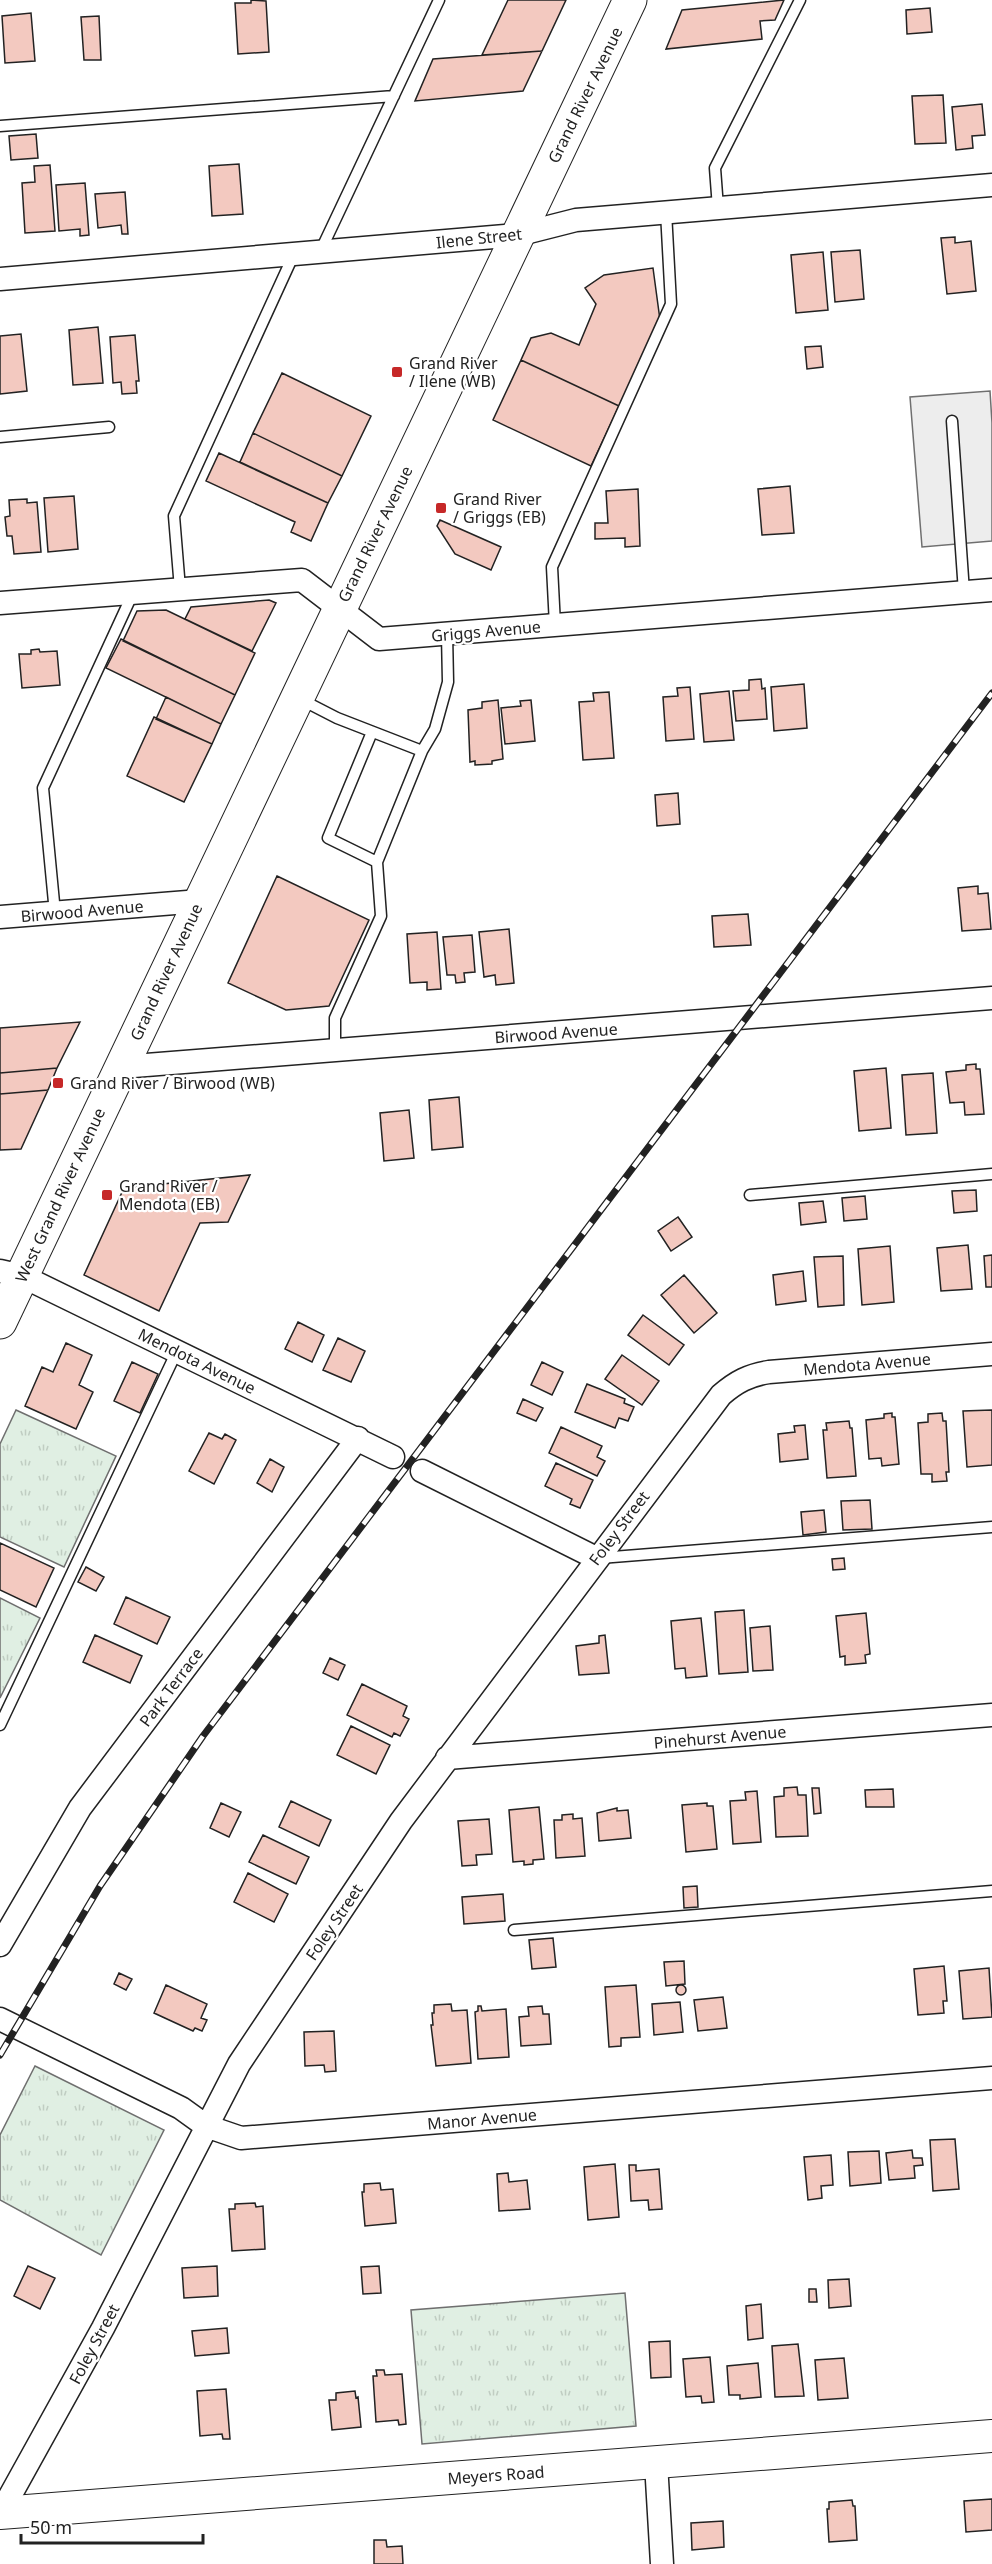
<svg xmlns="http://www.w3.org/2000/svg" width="992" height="2564" viewBox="0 0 992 2564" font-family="'Noto Sans',sans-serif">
<defs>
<pattern id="grass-tufts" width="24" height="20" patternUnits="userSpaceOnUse" patternTransform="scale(1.5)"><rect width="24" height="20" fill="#e0efe3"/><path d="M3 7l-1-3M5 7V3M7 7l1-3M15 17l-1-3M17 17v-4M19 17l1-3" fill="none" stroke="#c0cdc2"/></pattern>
</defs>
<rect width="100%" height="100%" fill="#fff"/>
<!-- grass -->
<path fill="url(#grass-tufts)" stroke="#6f6f6f" stroke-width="1.5" d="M16 1410 116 1456 64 1567 0 1537V1444Z
M0 1598 40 1618 0 1698Z
M35 2066 164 2130 101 2255 0 2200V2135Z
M625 2293 636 2426 422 2444 411 2310Z"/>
<!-- parking -->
<path fill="#ededed" stroke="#6f6f6f" stroke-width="1.5" d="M990 391 992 423V541L922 547 910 397Z"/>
<!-- building -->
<path fill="#f3c9c0" stroke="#222" stroke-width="1.5" d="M251 0 266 1 269 52 238 54 235 3H251Z
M508 0H566L542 51 482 55Z
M784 0 775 20 760 21 762 39 666 49 682 10Z
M930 8 932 32 907 34 906 10Z
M31 13 35 61 5 63 2 16Z
M99 16 101 60H84L81 17Z
M542 51 523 91 415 101 433 59Z
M943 95 946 143 915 144 912 96Z
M982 104 985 135 972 136 973 148 956 150 952 107Z
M36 134 38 158 11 160 9 136Z
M239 164 243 214 212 216 209 166Z
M50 165 55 231 25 233 22 183 35 182 34 166Z
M85 183 89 235 80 236V229L59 231 56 185Z
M125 192 128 234H122L121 225 98 228 95 194Z
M955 237V243L971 241 976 291 947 294 941 238Z
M860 250 864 299 835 302 831 252Z
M823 252 828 310 796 313 791 255Z
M653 268 660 320 619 406 521 360 531 338 551 333 579 345 596 304 585 288 604 275Z
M98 327 103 383 73 385 69 330Z
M21 334 27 391 0 394V336Z
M135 335 139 381H136L137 393 122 394 121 382 113 383 110 337Z
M821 346 823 367 807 369 805 347Z
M521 360 619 406 591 466 493 420Z
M282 373 371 416 342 476 253 433Z
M253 433 342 476 328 503 240 462Z
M219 453 328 503 311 541 291 532 295 522 206 481Z
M790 486 794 533 762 535 758 489Z
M638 489 640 546 625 547V538L595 539V523H608L606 491Z
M74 496 78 549 48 552 44 498Z
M27 499V503L37 502 41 552 14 554 12 536H7L5 517 10 516 9 500Z
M440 520 501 547 491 570 455 554 437 526Z
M269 600 276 603 252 651 185 619 191 607Z
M166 610 255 653 235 695 123 641 137 611Z
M121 639 235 695 221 724 106 668Z
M39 649 40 652 57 651 60 685 22 688 19 654H31V650Z
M761 679 762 689 765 688 767 719 736 721 733 691 749 690V680Z
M804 684 807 728 774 731 771 687Z
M690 687 694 739 666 741 663 697 678 696 677 688Z
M729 691 734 740 704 742 700 694Z
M609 692 614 758 583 760 579 702 594 701 593 693Z
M166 697 221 724 212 744 156 719Z
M498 700 503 759 492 761V764L475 765V761L470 762 468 710 482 708V702Z
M531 700 535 741 505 744 501 708 521 706 520 701Z
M154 717 212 744 184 802 127 776Z
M678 793 680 824 657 826 655 795Z
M277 876 369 920 329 1006 286 1010 228 983Z
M978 886V894L988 893 991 929 962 931 958 888Z
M748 914 751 945 714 947 712 916Z
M509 929 514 983 496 985 495 975 484 977 479 932Z
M437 932 441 989 427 990V982L410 983 407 934Z
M472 935 475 972 464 973 465 982 456 983 455 975H447L443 937Z
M80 1022 57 1068 0 1073V1028Z
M976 1064V1069H980L984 1114 965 1115 964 1102 950 1103 946 1072 966 1070V1065Z
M57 1068 48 1090 0 1094V1073Z
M886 1068 891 1128 859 1131 854 1071Z
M933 1073 937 1133 906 1135 902 1075Z
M48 1090 21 1149 0 1150V1094Z
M459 1097 463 1147 432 1150 429 1100Z
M409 1110 414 1158 384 1161 380 1113Z
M250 1175 228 1222 200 1223 159 1311 84 1275 124 1188Z
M976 1190 977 1211 954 1213 952 1191Z
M865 1196 867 1219 844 1221 842 1198Z
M823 1201 826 1222 801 1225 799 1203Z
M678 1217 692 1237 671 1251 658 1231Z
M968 1245 972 1289 941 1291 937 1248Z
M890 1246 894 1302 862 1305 858 1249Z
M992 1255V1287H986L984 1256Z
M843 1256 844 1305 818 1307 814 1257Z
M803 1271 806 1301 776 1305 773 1275Z
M684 1275 717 1313 694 1333 661 1295Z
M643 1315 684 1345 669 1365 628 1335Z
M298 1322 324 1335 312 1362 285 1349Z
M338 1338 365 1351 351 1382 323 1370Z
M66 1343 92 1355 79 1385 93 1392 76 1429 25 1406 42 1367 53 1372Z
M622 1355 659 1381 642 1405 605 1379Z
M132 1362 158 1374 140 1413 114 1401Z
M542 1362 563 1372 552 1395 531 1385Z
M587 1384 625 1399 624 1403 634 1407 628 1421 619 1418 615 1428 575 1412Z
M523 1399 543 1408 536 1421 517 1413Z
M992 1410V1465L967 1467 963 1411Z
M892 1413V1417H895L899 1464 882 1466 881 1458 869 1459 866 1420 884 1418V1414Z
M942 1413 943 1421H946L949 1472H946L947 1481 932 1482V1474H921L918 1423 928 1422V1414Z
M849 1421 850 1428H852L856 1476 827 1478 823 1430H827L826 1423Z
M805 1425 808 1459 780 1462 778 1434 795 1432 794 1426Z
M561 1427 602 1446 597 1457 605 1461 597 1476 549 1453Z
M209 1433 222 1439 225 1434 236 1440 214 1484 189 1471Z
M270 1459 284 1467 272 1492 257 1483Z
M556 1463 593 1480 580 1508 570 1504 572 1499 545 1486Z
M870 1500 872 1529 843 1530 841 1501Z
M824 1510 826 1532 803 1535 801 1512Z
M0 1543 54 1568 36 1607 0 1590Z
M844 1558 845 1569 833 1570 832 1559Z
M86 1567 104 1577 96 1591 78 1582Z
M126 1597 170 1617 157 1644 114 1624Z
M744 1610 748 1672 719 1674 715 1612Z
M866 1613 870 1654 865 1655 866 1663 845 1665V1656L840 1657 836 1616Z
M701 1618 707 1676 686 1678 685 1668 675 1669 671 1621Z
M770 1626 773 1670 753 1671 750 1628Z
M95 1635 142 1656 130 1683 83 1662Z
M605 1635 609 1673 579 1675 576 1646 599 1643V1636Z
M330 1658 345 1665 338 1680 323 1673Z
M362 1684 407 1706 403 1716 409 1719 400 1736 394 1733 392 1737 347 1715Z
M351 1726 390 1745 376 1774 337 1755Z
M797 1787 798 1795H806L808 1836 776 1837 774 1797 784 1796V1788Z
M812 1788H819L821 1813 814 1814Z
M893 1789 894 1807H866L865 1790Z
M757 1791 761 1842 733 1844 730 1801 746 1800 745 1792Z
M291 1801 331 1820 319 1846 279 1827Z
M221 1803 241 1812 229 1837 210 1828Z
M707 1803V1806H713L717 1849 686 1852 682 1805Z
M539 1807 544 1859 533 1860V1864L524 1865V1861L513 1862 509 1810Z
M617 1808V1811L628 1810 631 1838 599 1841 597 1813Z
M573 1814V1819L582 1818 585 1856 556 1858 554 1820H562V1815Z
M489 1819 492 1854 476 1855 477 1865 462 1866 458 1821Z
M263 1835 309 1857 296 1884 249 1862Z
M248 1873 288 1894 274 1922 234 1902Z
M697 1886 698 1907 684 1908 683 1887Z
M503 1894 505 1921 464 1924 462 1897Z
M553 1938 556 1967 532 1969 529 1940Z
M684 1961 685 1984 666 1986 664 1962Z
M944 1966 947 2001H943L944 2013 918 2015 914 1969Z
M989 1968 992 2017 963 2019 959 1971Z
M119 1973 132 1979 126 1990 114 1984Z
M676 1990a5 5 0 1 1 10 0a5 5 0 1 1-10 0Z
M166 1985 207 2004 201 2018 207 2020 202 2031 195 2028 193 2031 154 2013Z
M636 1985 640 2037 621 2038V2046L609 2047 605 1987Z
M723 1997 727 2028 698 2031 694 2000Z
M680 2002 683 2032 654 2035 652 2004Z
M451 2004 452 2011 467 2010 471 2063 436 2066 431 2025H433L432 2013H434V2005Z
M478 2006H481L482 2011 506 2009 509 2057 478 2059 475 2012 478 2011Z
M542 2006 543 2014H549L551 2044 521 2046 519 2017 529 2016 528 2007Z
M334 2031 336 2071 325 2072 324 2065 305 2066 304 2032Z
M955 2139 959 2189 933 2191 930 2140Z
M912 2150 913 2158H922L923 2165 914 2166 915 2178 889 2180 886 2153Z
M879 2151 881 2183 850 2186 848 2152Z
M831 2155 833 2185 821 2186 822 2198 808 2200 804 2157Z
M615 2164 619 2217 588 2220 584 2167Z
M629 2165H636V2171L659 2169 662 2209 649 2210 648 2200 631 2201Z
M508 2173 509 2182 527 2180 530 2209 499 2211 497 2174Z
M380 2183 381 2190 393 2189 396 2223 365 2226 362 2192H364V2184Z
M255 2203 256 2207 263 2206 265 2249 232 2251 229 2209H235V2204Z
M28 2266 55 2278 40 2309 14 2296Z
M217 2266 218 2296 184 2298 182 2268Z
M379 2266 381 2293 363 2294 361 2267Z
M849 2279 851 2306 829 2308 828 2280Z
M809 2289H816L817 2302H809Z
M761 2304 763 2338 748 2340 746 2306Z
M227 2328 229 2353 195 2356 192 2331Z
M670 2341 671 2377 651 2378 649 2342Z
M798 2344 804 2396 775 2397 772 2346Z
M710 2357 714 2402 702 2403 701 2396 686 2397 683 2359Z
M844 2358 848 2398 818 2400 815 2360Z
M758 2363 761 2397 740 2399V2395H729L727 2366Z
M376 2370H384L385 2375 402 2374 406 2424 399 2425 398 2420 376 2422 373 2376H377Z
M226 2389 230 2439H223L222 2434 200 2436 197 2391Z
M355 2391 356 2398 358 2397 361 2427 332 2430 329 2400H336V2393Z
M992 2499V2530L966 2532 964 2501Z
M852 2500 853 2506H855L857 2540 829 2542 827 2509H829V2502Z
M723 2521 724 2547 692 2550 691 2523Z
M374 2540H386L387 2547 402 2546 403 2564H374Z"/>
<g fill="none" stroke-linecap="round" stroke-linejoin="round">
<defs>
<path id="lane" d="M0 126 394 96
M718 208 715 168 800 0
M320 252 439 0
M952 421 964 592
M0 437 109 427
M180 589 174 516 294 254
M555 625 552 567 671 304 666 212
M300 699 337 718 422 751 435 729 448 682 447 634
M372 732 328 838 377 862
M55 913 43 788 133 593
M335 1050V1018L381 916 377 862 422 751
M750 1195 992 1174
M600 1558 992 1527
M0 1725 177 1351
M514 1930 992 1891"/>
<path id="street" d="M0 279 517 235 576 220 992 185
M0 603 302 580 379 639 992 590
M0 917 200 901
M121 1067 992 998
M0 1271 22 1276 393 1457
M422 1471 596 1558
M447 1758 992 1715
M0 1945 80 1808 358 1438
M0 2019 181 2108 206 2126 241 2138 992 2078
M656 2463 662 2564
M0 2514 103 2328 239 2064 401 1821 721 1395C736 1382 749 1375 769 1372L992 1354"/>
<path id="secondary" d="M0 2513 992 2436"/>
<path id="primary" d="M0 1322 630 0"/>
</defs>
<!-- lane casing -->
<use href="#lane" stroke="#222" stroke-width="13"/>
<!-- street casing -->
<use href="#street" stroke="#222" stroke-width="25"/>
<!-- secondary casing -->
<use href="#secondary" stroke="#222" stroke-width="34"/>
<!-- primary casing -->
<use href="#primary" stroke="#222" stroke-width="35"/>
<!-- lane -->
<use href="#lane" stroke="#fff" stroke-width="10"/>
<!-- street -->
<use href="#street" stroke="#fff" stroke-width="22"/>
<!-- secondary -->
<use href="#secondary" stroke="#fff" stroke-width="32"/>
<!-- primary -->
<use href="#primary" stroke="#fff" stroke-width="33"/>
<defs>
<path id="rail" d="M0 2055 100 1886 203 1736 992 693"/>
</defs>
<!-- rail casing -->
<use href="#rail" stroke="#222" stroke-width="7"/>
<!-- rail -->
<use href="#rail" stroke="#fff" stroke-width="4.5" stroke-dasharray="14" stroke-linecap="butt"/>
</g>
<!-- markers -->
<g fill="#c62828" stroke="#fff" stroke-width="2">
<rect x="391" y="366" width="12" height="12" rx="3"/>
<rect x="435" y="502" width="12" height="12" rx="3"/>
<rect x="52" y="1077" width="12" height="12" rx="3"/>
<rect x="101" y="1189" width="12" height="12" rx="3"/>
</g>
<g text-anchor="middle" stroke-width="4.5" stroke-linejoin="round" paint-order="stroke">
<!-- street labels -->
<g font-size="16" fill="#222" stroke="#fff">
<text transform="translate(585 95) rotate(-64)" y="6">Grand River Avenue</text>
<text transform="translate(479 238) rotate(-6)" y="6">Ilene Street</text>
<text transform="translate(375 534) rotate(-64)" y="6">Grand River Avenue</text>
<text transform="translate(486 631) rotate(-5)" y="6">Griggs Avenue</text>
<text transform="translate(82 911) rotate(-5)" y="6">Birwood Avenue</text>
<text transform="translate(166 972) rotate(-65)" y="6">Grand River Avenue</text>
<text transform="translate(556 1033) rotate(-4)" y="6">Birwood Avenue</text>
<text transform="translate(60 1195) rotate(-65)" y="6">West Grand River Avenue</text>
<text transform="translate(197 1361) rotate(26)" y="6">Mendota Avenue</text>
<text transform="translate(867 1364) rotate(-5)" y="6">Mendota Avenue</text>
<text transform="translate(619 1528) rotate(-53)" y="6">Foley Street</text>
<text transform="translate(171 1687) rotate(-53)" y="6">Park Terrace</text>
<text transform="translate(720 1737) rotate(-5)" y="6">Pinehurst Avenue</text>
<text transform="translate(334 1922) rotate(-56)" y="6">Foley Street</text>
<text transform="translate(482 2119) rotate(-5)" y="6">Manor Avenue</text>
<text transform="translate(94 2344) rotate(-62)" y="6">Foley Street</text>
<text transform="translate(496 2475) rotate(-4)" y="6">Meyers Road</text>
</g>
<!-- poi labels -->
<g font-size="16" fill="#222" stroke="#fff" text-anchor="start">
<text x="409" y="369">Grand River<tspan x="409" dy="18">/ Ilene (WB)</tspan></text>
<text x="453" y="505">Grand River<tspan x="453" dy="18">/ Griggs (EB)</tspan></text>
<text x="70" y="1089">Grand River / Birwood (WB)</text>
<text x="119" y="1192">Grand River /<tspan x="119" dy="18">Mendota (EB)</tspan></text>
</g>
</g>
<!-- scale -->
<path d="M21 2534v9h182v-9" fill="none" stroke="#222222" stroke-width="3"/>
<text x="30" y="2534" font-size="18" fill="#222222" stroke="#ffffff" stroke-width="4.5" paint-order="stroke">50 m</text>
</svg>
